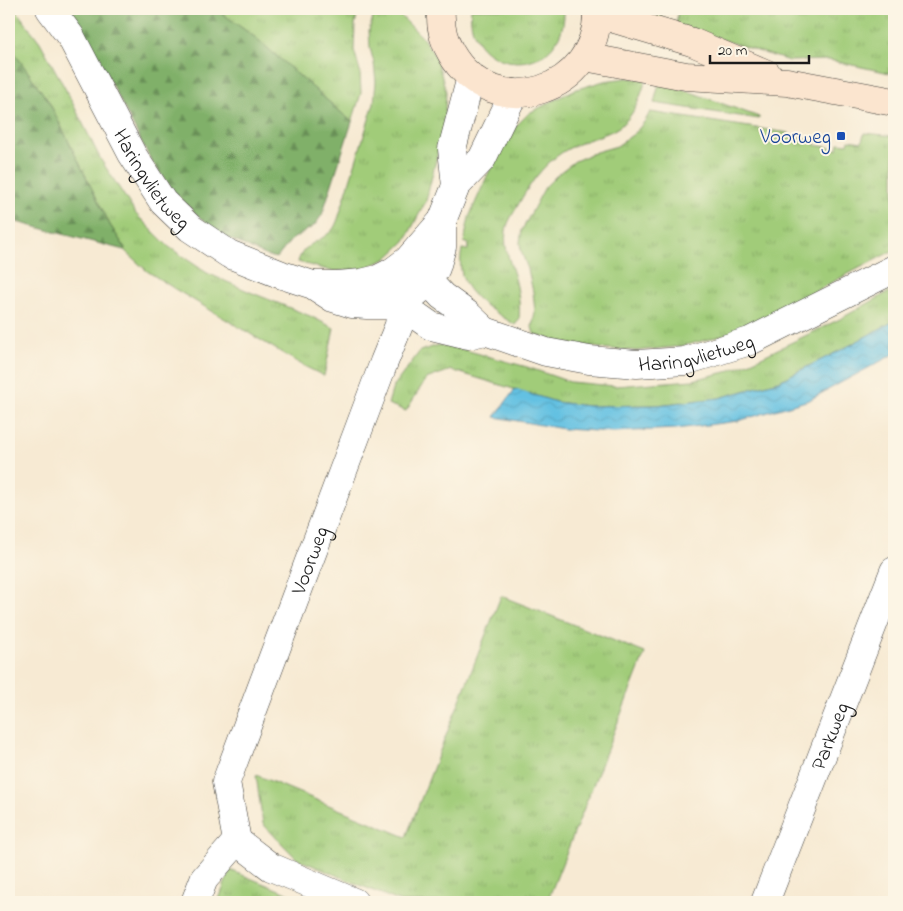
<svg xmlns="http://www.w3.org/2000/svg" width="903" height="911" viewBox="0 0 903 911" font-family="'Indie Flower',sans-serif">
<defs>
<pattern id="grass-tufts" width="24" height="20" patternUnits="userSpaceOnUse" patternTransform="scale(1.25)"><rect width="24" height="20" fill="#a1cc79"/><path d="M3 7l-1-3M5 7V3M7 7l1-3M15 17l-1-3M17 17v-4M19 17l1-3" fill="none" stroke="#8aaf68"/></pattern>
<pattern id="forest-firs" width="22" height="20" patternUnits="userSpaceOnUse" patternTransform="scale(1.25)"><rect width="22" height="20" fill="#80b069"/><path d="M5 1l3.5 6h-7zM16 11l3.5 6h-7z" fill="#688e56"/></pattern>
<pattern id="water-waves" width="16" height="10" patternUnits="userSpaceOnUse" patternTransform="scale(1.25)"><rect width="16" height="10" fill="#64c1e2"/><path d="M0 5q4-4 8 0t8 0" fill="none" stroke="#56a5c1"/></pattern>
</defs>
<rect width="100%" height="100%" fill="#fcf5e5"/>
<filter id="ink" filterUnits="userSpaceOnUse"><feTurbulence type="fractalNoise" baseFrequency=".02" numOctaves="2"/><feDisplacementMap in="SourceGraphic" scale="10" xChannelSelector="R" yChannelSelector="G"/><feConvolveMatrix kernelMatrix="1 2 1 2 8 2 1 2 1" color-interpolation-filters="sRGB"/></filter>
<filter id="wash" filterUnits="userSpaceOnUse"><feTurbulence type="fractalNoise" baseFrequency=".0096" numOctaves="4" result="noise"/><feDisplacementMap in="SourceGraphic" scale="20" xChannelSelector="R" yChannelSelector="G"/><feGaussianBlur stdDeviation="1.12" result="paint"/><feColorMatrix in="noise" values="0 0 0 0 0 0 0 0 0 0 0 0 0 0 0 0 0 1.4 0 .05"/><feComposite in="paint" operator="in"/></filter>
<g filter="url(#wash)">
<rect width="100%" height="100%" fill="#f7ead3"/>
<!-- grass -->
<path fill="url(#grass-tufts)" stroke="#5e744a" d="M9 9H15L40 42 67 92 101 160 136 214 169 247 207 273 250 292 310 316 334 328 324 376 304 366 175 289 147 271 124 250 125 248 110 225 49 102 9 45Z
M216 9H359L355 24 354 50 360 71 361 93 352 122 256 38Z
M376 9H385L401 16 422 37 437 59 446 92 444 127 426 201 405 241 386 259 360 270 331 271 298 262C303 244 316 244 329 233 334 230 337 222 339 216L374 103 376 82 374 63 370 48 369 30Z
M471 9H564C567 83 464 76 471 9Z
M632 9H663L661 23 636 12Z
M679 9H894V74L829 60 789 61 708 35 675 27Z
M626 78 646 79C641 95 636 111 624 123 611 135 591 137 576 145 548 157 531 181 517 207 513 214 507 222 506 231 503 249 512 265 516 282 519 295 520 307 519 320L515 325C485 305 453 291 462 249L468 250 469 244 464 242 469 217 500 147 507 136 517 125 529 113 574 90 604 81Z
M659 84 682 89 759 117V119L654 103Z
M650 112 789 133V136L815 140V145L838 149 839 143 848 144 849 140 862 142 864 133 894 136V250L827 285 767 319 735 332 683 346 636 351 600 348 563 343 534 334 532 327 535 312 533 292 528 269 521 251 520 242 522 230 545 187 559 173 575 161 596 152 617 146 635 133 645 121Z
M894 289V321L843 349 779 381 719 398 657 405 588 406 556 402 451 370 426 379 406 411 388 404 393 387 420 351 439 345 465 350 527 367 570 382 615 386 693 380 726 372 751 362 840 319Z
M501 596 645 653 549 897 561 902H401L297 859 263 824 256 775 406 837Z
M230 870 309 902H218Z"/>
<!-- forest -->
<path fill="url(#forest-firs)" stroke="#4e6642" d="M68 9H216L256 38 352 122 322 215 314 226 291 240 277 258 267 256 226 237 199 217 174 192 152 162 92 46Z
M9 45 49 102 110 225 125 248 124 250 9 220Z"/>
<!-- water -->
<path fill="url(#water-waves)" stroke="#406e7f" d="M894 321V354L809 400 738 421 676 429 613 432 564 429 495 417 515 389 556 402 588 406 657 405 719 398 779 381 843 349Z"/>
</g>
<g filter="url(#ink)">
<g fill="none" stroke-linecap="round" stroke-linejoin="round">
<defs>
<g id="minor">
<path d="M401 305 431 326 468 335 485 331"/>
<path d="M237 841 271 867 354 902"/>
<path id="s1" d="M195 902 204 879 237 841 226 782 384 362 399 325 401 305 392 272 428 281 442 296 467 314 485 331 546 352 589 360 637 364 685 361 750 341 894 269"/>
<path id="s2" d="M765 902 894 571"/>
</g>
<g id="tertiary">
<path id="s3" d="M50 9 71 37 132 154 163 202 190 228 229 254 282 275 313 285 333 298 352 304 367 305H401L418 291 428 281 436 268 442 247V221"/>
<path d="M456 186 452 149 471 77"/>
<path d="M317 285H338L361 283 378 279 392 272 408 260 442 221 456 186 482 159 514 93"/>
</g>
<path id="secondary" d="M441 9C440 24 443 40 451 53 493 126 600 92 597 9
M598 14 692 42 767 74
M585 57 686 76 787 82 894 102"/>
</defs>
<!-- minor casing -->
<use href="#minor" stroke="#3d3b37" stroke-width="29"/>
<!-- tertiary casing -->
<use href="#tertiary" stroke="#3d3b37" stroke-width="29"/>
<!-- secondary casing -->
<use href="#secondary" stroke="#3d3b37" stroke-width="29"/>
<!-- minor -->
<use href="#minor" stroke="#fff" stroke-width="28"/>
<!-- tertiary -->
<use href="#tertiary" stroke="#fff" stroke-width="28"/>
<!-- secondary -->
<use href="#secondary" stroke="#fbe5cf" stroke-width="28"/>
</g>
</g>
<!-- markers -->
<rect fill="#1a4fb4" stroke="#fcf5e5" stroke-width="2" x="836" y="131" width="10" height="10" rx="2.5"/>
<g text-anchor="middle" stroke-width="4" stroke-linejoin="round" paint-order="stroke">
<!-- transit labels -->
<g font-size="21" fill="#164399" stroke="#fcf5e5" text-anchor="end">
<text x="831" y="143">Voorweg</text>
</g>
<!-- street labels -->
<g font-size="21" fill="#1c1c1c" stroke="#fcf5e5">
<text dy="7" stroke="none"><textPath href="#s3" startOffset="199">Haringvlietweg</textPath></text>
<text dy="7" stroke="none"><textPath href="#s1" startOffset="1008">Haringvlietweg</textPath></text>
<text dy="7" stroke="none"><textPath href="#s1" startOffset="372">Voorweg</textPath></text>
<text dy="7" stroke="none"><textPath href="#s2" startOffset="178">Parkweg</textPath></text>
</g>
</g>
<!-- margin -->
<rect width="903" height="911" fill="none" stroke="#fcf5e5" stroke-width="30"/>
<!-- scale -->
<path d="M710 55v8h99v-8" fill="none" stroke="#1c1c1c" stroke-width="2.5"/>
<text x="718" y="55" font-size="15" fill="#1c1c1c" stroke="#fcf5e5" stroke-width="4" paint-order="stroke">20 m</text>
</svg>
